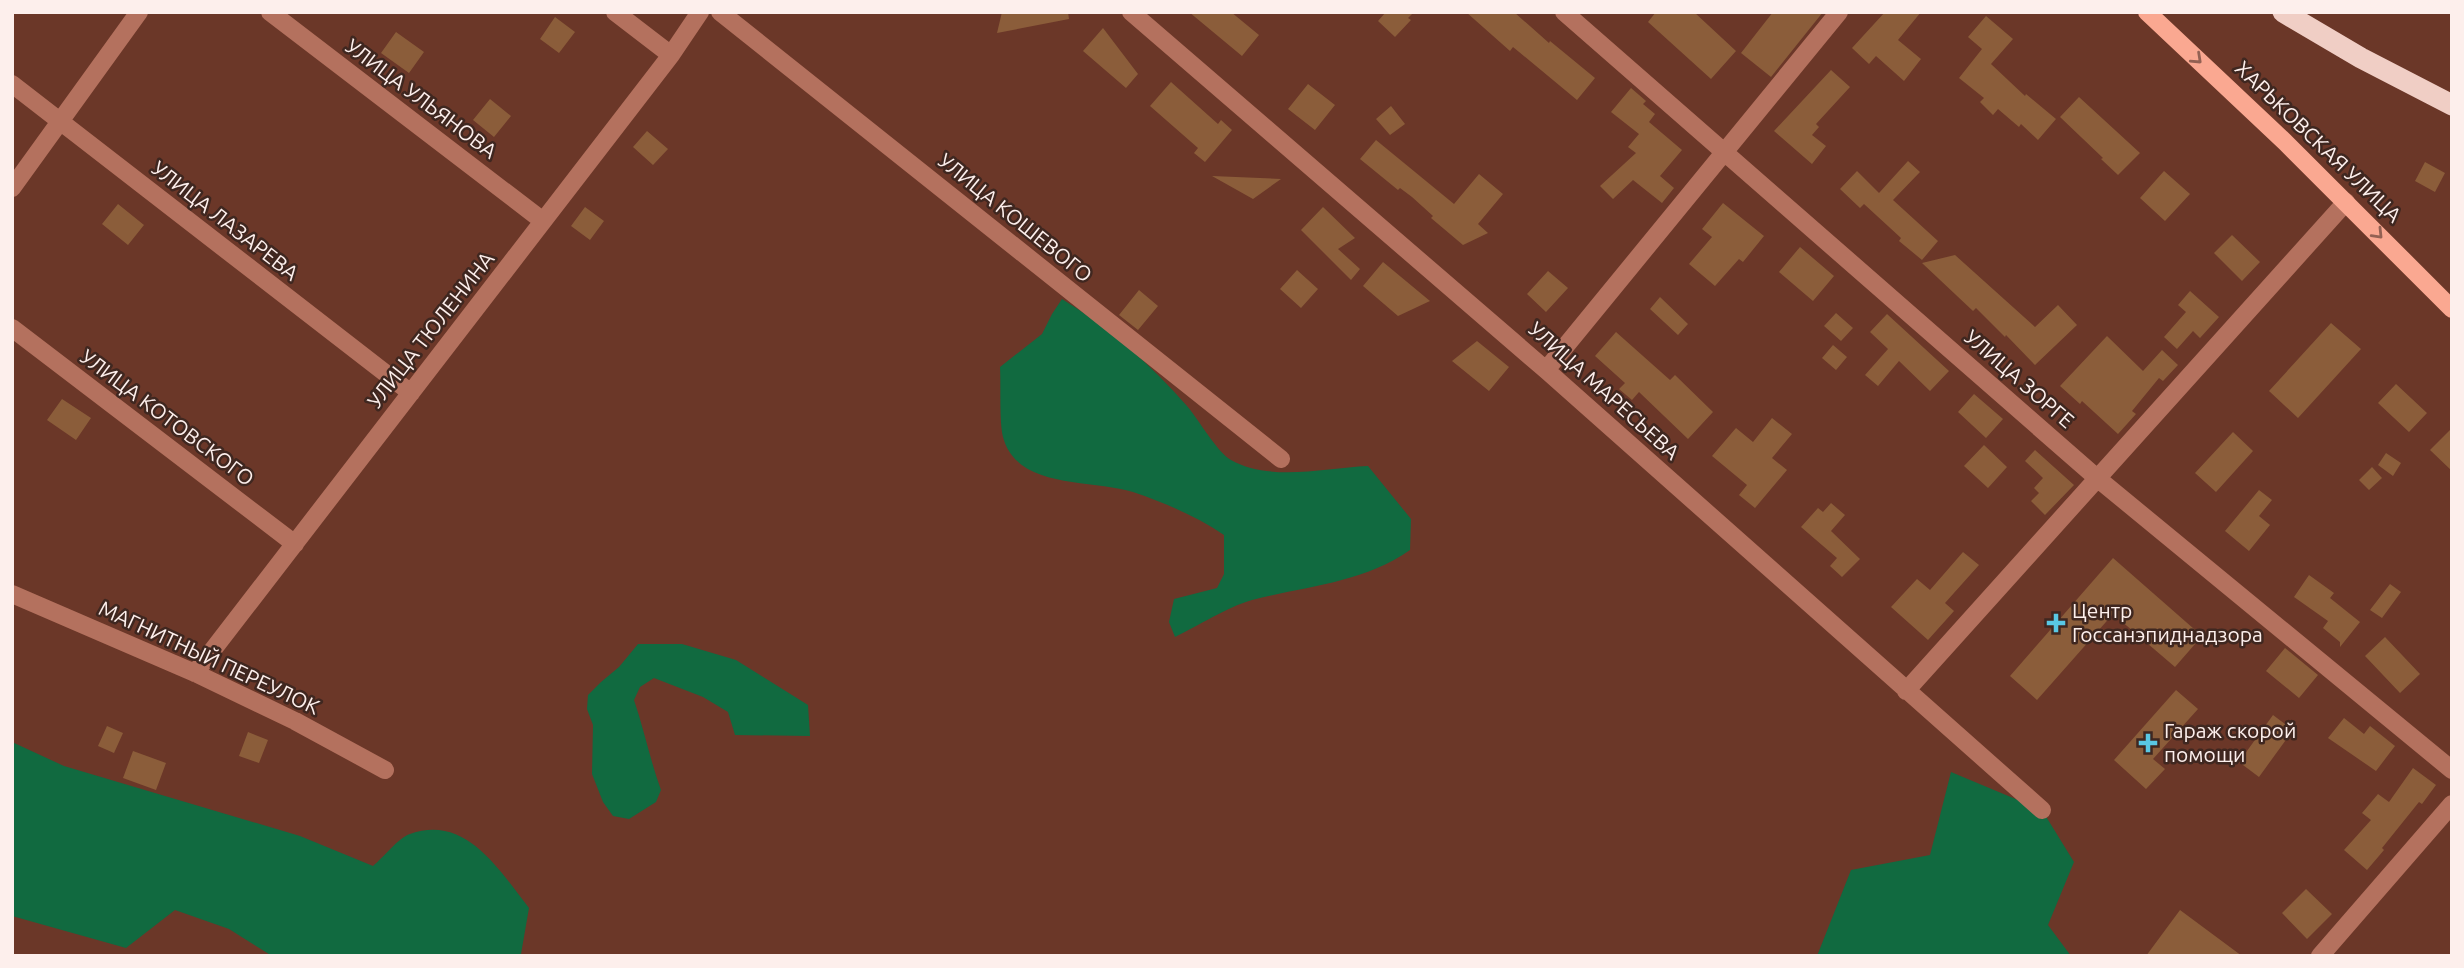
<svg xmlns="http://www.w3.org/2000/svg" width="2464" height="968" viewBox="0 0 2464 968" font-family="Ubuntu,sans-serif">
<rect width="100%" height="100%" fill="#6b3728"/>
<!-- green -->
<path fill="#116a40" d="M1062 299C1110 328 1151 365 1187 406 1199 420 1217 452 1231 460 1270 482 1325 468 1368 466L1411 519 1410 550C1363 583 1306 586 1252 600 1227 607 1198 626 1175 637L1169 622 1174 599 1217 588 1224 574V535C1196 516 1165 503 1133 492 1092 479 1017 490 1003 437 999 422 1001 384 1000 367L1042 334 1052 314Z
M638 644H682L736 660 808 705 810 736 735 735 728 712 703 697 654 678 640 687 634 700C644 729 650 760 661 790L656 802 629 819 613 816 603 802 592 774 593 725 587 709 588 695 601 682 619 667Z
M12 742 64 766 300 836 373 866C383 858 399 837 410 834 466 814 499 870 529 908L521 954 516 956H272L229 929 175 910 126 948 12 916Z
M1951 772 2042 810 2074 862 2048 925 2071 956H1817L1851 870 1930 855Z"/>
<!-- building -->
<path fill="#8b5d3a" d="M1002 12H1068L1069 19 997 33Z
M1189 12H1231L1259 35 1242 56Z
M1386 12H1414L1408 18 1411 20 1395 37 1378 21Z
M1466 12H1514L1549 43 1550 41 1595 78 1577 100 1513 47 1510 51Z
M1656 12H1694L1736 51 1711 79 1648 22Z
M1773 12H1823L1771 77 1741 53Z
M1885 12H1921L1898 40 1921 59 1904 81 1876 56 1869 64 1852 48Z
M1986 16 2013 39 1991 64 2025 96 2026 94 2056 119 2038 140 2021 124 2019 127 1998 109 1993 115 1980 102 1984 98 1959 78 1982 49 1968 37Z
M555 17 575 32 559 53 540 39Z
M1103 28 1138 74 1126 88 1083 51Z
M396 32 424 52 409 73 381 53Z
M1831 70 1850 87 1816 124 1819 127 1812 135 1826 146 1812 164 1774 131Z
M1171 82 1218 124 1221 120 1232 130 1205 162 1194 153 1198 148 1150 106Z
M1308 84 1335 105 1315 130 1288 109Z
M1631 88 1646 101 1643 104 1655 114 1649 122 1682 150 1660 176 1674 188 1662 203 1633 180 1613 199 1600 186 1636 153 1628 147 1639 134 1611 112Z
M2079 97 2140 153 2118 175 2101 159 2103 158 2060 117Z
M490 99 511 116 494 137 473 120Z
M1391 106 1405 124 1390 135 1376 119Z
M647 131 668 149 653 165 633 147Z
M1376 140 1454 204 1479 174 1503 194 1478 224 1488 233 1463 245 1431 218 1433 216 1412 197 1400 188 1398 190 1360 159Z
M1908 161 1920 172 1893 200 1938 241 1922 260 1899 241 1901 238 1864 204 1860 208 1840 189 1857 171 1879 193Z
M2425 162 2445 173 2435 192 2415 181Z
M2164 171 2190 194 2165 221 2140 198Z
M1212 176 1281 179 1253 199Z
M1723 203 1764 236 1743 262 1739 259 1715 286 1689 264 1712 237 1702 229Z
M118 204 144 225 128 245 102 224Z
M585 207 604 221 590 240 571 226Z
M1323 207 1355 238 1338 249 1360 269 1351 280 1301 230Z
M2232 235 2260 262 2242 281 2214 253Z
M1800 247 1834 276 1813 301 1779 272Z
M1955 255 2035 327 2058 305 2077 325 2035 365 2006 335 2005 337 1976 308 1973 311 1922 263Z
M1383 262 1430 301 1398 316 1363 286Z
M1297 270 1318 289 1301 308 1280 289Z
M1548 271 1568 288 1546 312 1527 294Z
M1139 290 1158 306 1138 330 1119 315Z
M2190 291 2219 317 2200 338 2193 331 2177 349 2164 337 2186 312 2178 305Z
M1660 297 1688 324 1678 335 1650 309Z
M1836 313 1853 328 1841 341 1824 326Z
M1887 314 1949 371 1930 391 1899 361 1878 386 1865 375 1888 349 1870 332Z
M2331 323 2361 349 2298 418 2269 391Z
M1616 332 1670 380 1675 375 1713 412 1688 439 1639 392 1632 400 1619 389 1625 383 1595 356Z
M2107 336 2143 371 2162 350 2178 365 2163 381 2159 378 2132 411 2136 414 2118 434 2082 401 2080 404 2060 386Z
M1477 341 1509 367 1489 391 1452 361Z
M1833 345 1847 357 1836 370 1822 358Z
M2396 384 2427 413 2409 432 2378 403Z
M1974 394 2003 419 1986 438 1958 412Z
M62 399 91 418 76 440 47 420Z
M1772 418 1792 434 1772 458 1787 470 1755 508 1739 495 1747 485 1712 456 1736 428 1753 442Z
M2452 428V471L2430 450Z
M2233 432 2253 451 2216 492 2195 473Z
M1984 445 2007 467 1988 488 1964 466Z
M2035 450 2074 485 2045 515 2031 501 2039 493 2034 488 2043 478 2025 461Z
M2386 453 2401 463 2393 476 2378 465Z
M2372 467 2382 478 2369 490 2359 480Z
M2259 490 2272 500 2259 516 2270 525 2249 551 2225 531Z
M1831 503 1845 515 1831 531 1860 559 1842 577 1830 566 1837 558 1801 527 1818 508 1823 512Z
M1963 552 1979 565 1945 603 1954 611 1928 640 1891 607 1917 579 1930 590Z
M2113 558 2202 636 2175 667 2113 614 2037 700 2010 676Z
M2309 575 2334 593 2330 598 2360 622 2340 647V642L2323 628 2328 621 2294 597Z
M2390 584 2401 592 2382 618 2370 610Z
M2385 637 2420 674 2400 693 2365 656Z
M2285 648 2318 675 2299 698 2266 671Z
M2176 690 2198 709 2153 759 2165 769 2146 789 2114 760Z
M2273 715 2293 730 2259 777 2239 762Z
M2344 718 2364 734 2370 726 2395 746 2376 771 2328 738Z
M107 726 123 733 114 753 98 746Z
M248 732 268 740 259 763 239 756Z
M133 751 166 763 156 790 123 778Z
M2413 768 2436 785 2422 804 2419 802 2382 848 2384 850 2367 870 2344 850 2371 820 2362 813 2378 794 2389 802Z
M2306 889 2332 914 2307 939 2282 913Z
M2180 910 2242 956H2146Z"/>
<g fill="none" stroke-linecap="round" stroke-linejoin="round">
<!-- minor -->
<path stroke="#b4715e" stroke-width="18" d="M270 12 543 221
M615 12 671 55
M720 12 1281 459
M1131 12 1546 370 2042 810
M1564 12 2097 478 2452 770
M12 84 411 393
M12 188 139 12
M12 328 295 544
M1546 370 1839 12
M12 594 195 673 295 721 385 770
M195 673 671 55 700 12
M1906 691 2346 202
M2320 956 2452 804"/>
<!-- major -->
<path stroke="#faa891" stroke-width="18" d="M2147 12 2285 142 2452 309"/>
<!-- highway -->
<path stroke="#f0cec5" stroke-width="21" d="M2283 12 2361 58 2452 105"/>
</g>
<!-- one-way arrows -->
<defs><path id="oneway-chevron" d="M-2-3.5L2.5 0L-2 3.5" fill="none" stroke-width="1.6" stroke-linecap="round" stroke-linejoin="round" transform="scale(1.75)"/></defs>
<g stroke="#936153">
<use href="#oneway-chevron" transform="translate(2197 59) rotate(43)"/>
<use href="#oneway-chevron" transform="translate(2378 234) rotate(46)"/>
</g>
<!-- markers -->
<g fill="#59c8e4" stroke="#3f2720" stroke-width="2.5">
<path d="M2052.5 612.5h7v7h7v7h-7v7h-7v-7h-7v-7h7z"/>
<path d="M2144.5 732.5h7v7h7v7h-7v7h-7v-7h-7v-7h7z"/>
</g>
<g text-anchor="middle" stroke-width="5" stroke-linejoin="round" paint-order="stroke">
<!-- street labels -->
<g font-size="21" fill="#fdefec" stroke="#3f2720">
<text transform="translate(421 99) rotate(37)" y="7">УЛИЦА УЛЬЯНОВА</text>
<text transform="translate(2318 142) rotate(44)" y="7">ХАРЬКОВСКАЯ УЛИЦА</text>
<text transform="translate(1015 218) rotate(39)" y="7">УЛИЦА КОШЕВОГО</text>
<text transform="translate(225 221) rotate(38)" y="7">УЛИЦА ЛАЗАРЕВА</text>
<text transform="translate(431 330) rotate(-52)" y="7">УЛИЦА ТЮЛЕНИНА</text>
<text transform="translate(2019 379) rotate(41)" y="7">УЛИЦА ЗОРГЕ</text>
<text transform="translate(1604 391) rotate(42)" y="7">УЛИЦА МАРЕСЬЕВА</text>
<text transform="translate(167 418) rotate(37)" y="7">УЛИЦА КОТОВСКОГО</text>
<text transform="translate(209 658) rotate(25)" y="7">МАГНИТНЫЙ ПЕРЕУЛОК</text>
</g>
<!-- poi labels -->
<g font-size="21" fill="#fdefec" stroke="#3f2720" text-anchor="start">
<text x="2072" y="618">Центр<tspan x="2072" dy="24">Госсанэпиднадзора</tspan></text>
<text x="2164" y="738">Гараж скорой<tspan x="2164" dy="24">помощи</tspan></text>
</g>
</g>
<!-- border -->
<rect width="2464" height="968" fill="none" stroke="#fdefec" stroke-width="28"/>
</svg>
